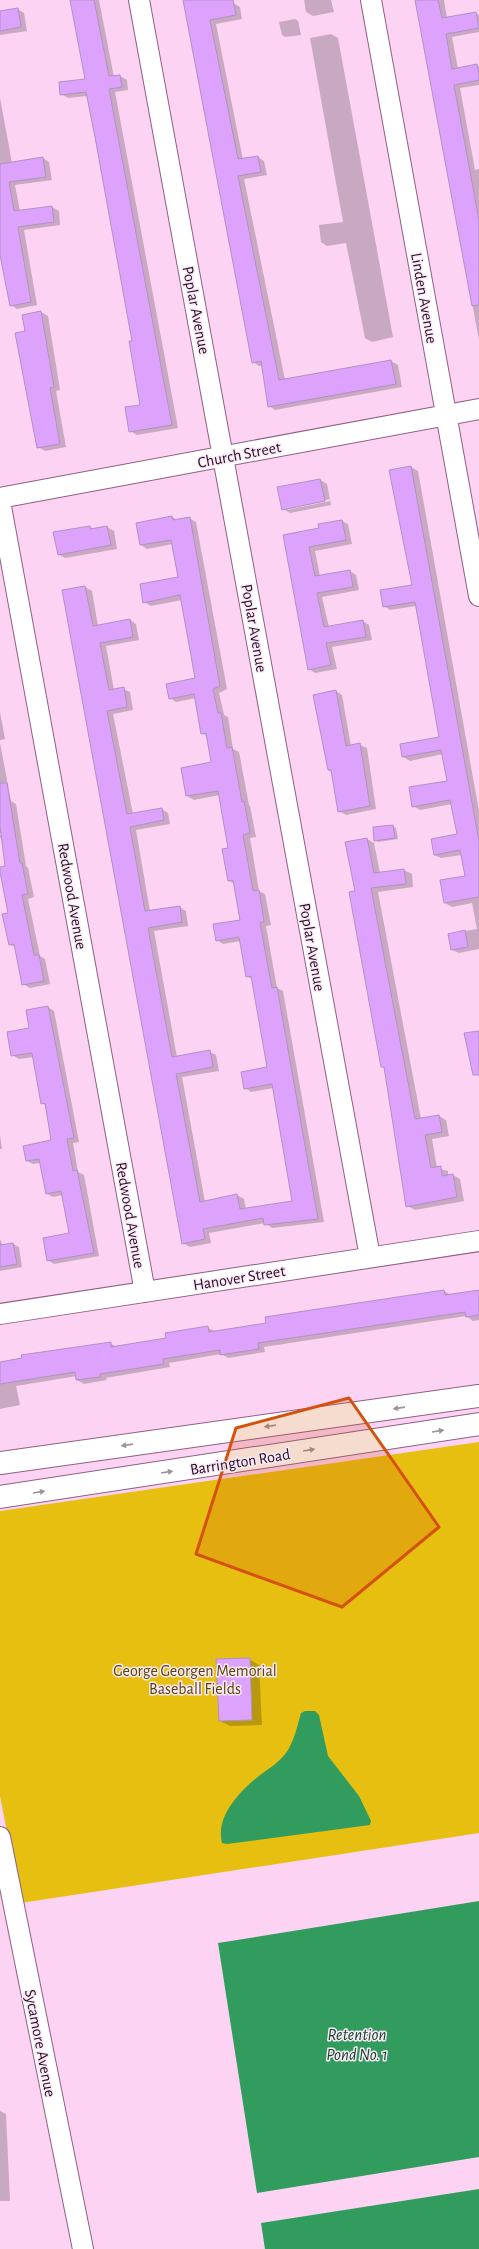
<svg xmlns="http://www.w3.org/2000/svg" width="479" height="2249" viewBox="0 0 479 2249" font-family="'Alegreya Sans',sans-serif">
<rect width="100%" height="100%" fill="#fcd3f3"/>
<!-- green -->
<path fill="#e7bf11" d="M479 1442V1833L21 1903 0 1796V1511Z"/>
<!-- water -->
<path fill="#329c5e" d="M305 1711H315L319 1715 328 1756 359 1796 371 1821 370 1825 227 1844 222 1843C215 1816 241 1790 260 1775 270 1768 278 1763 286 1753 294 1742 297 1727 301 1713Z
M479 1901V2157L257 2193 218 1943Z
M479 2189V2249H265L261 2223Z"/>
<!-- shadow -->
<path fill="#0003" fill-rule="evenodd" d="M71 0H99L114 77 120 76 127 80 128 90 115 92 178 428 137 435 130 431 141 405 134 342 87 96 68 98 61 94 86 80Z
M185 0H212L233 3 240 7 242 19 216 24 243 160 258 157 264 161 267 175 244 179 285 380 391 361 398 365 402 387 275 410 269 406 263 366H259L253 362Z
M304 0H331L334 12 313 16 306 12Z
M416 0H444L447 18 476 13 479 15V32L452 37 458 69 479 66V85L460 88 475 170 479 169V340Z
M17 9 24 13 27 31 0 35V12Z
M295 19 298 21 301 35 285 37 282 35 279 22Z
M331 34 338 38 393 337 372 342 365 338 346 243 327 246 321 242 319 225 343 222 310 38Z
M0 98 12 163 43 158 49 162 52 180 15 185 20 211 52 207 59 211 60 225 24 230 37 305 17 309 11 305 0 250Z
M41 312 48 316 60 390 56 391 66 447 45 451 38 447 23 315Z
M411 467 418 471 479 811V949L459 953 452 950 449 934 477 929 472 903 452 907 445 903 466 877 462 855 441 858 434 855 458 835 452 804 420 810 413 806 448 782 443 754 410 761 403 757 440 737 416 606 390 610 384 606 413 585 390 471Z
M320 480 327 484 331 505 290 513 283 509 279 488ZM330 499V501L287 510V508Z
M172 517 177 520 189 518 196 522 227 689 219 693 224 715 228 717 233 749 239 752 249 805 250 806 256 837 250 838 259 891 265 894 271 925 266 926 277 988 283 991 324 1222 272 1228 265 1223 209 1233 211 1243 190 1247 183 1243 85 587 92 591 98 626 130 620 136 624 139 640 106 646 114 690 123 689 130 692 133 710 113 714 133 814 162 809 168 813 170 824 136 830 150 911 179 907 186 911 188 926 154 931 177 1057 210 1052 216 1055 219 1071 182 1077 205 1202 237 1195 244 1199 246 1210 294 1201 273 1088 251 1092 245 1088 268 1068 253 980 247 976 241 941 223 944 217 940 242 921 235 884 229 881 230 849 220 795 194 800 187 796 212 763 208 737 202 733 196 698 176 702 170 698 196 679 182 600 151 606 144 602 179 578 173 544 147 549 141 545Z
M342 521 348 524 352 544 315 551 320 576 350 571 356 575 359 590 322 597 329 627 363 621 369 625 372 640 332 647 337 669 315 673 309 669 284 536 320 529Z
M90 527 95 529 107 527 114 531 117 549 65 558 58 554Z
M336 691 342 695 351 746 360 745 367 748 376 809 346 815 339 811 332 772 328 770Z
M0 712 5 739 0 740Z
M0 743 11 801 16 804 26 866 28 868 34 897 28 899 40 956 45 959 50 984 30 988 23 984 16 948 9 944 6 867 2 838H0V835L6 833V831L0 833Z
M393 826 396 828 398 839 378 842 375 840Z
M367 839 374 843 380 873 404 870 412 874 413 887 378 892 421 1119 439 1116 446 1120 449 1136 432 1139 437 1168 448 1171V1176L453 1175 460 1179 464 1201 415 1210 407 1206 385 1068 382 1067 356 892Z
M48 1007 54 1011 79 1142 73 1143 78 1172 84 1175 99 1256 54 1264 48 1260 71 1234 63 1195 53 1197 46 1193 40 1163 33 1164 27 1161 52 1141 46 1106 42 1103 34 1057 19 1059 12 1055Z
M0 1135 2 1149H0Z
M0 1239 3 1246 13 1244 19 1247 22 1267 0 1271Z
M444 1291 451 1295 479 1291V1320L473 1321 466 1316 264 1347 265 1352 228 1358 221 1354 169 1363 170 1367 106 1378 107 1380 84 1384 77 1380V1376L16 1386 20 1405 0 1409V1363L110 1343 117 1347 167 1339 208 1328 215 1331 268 1324 267 1317Z
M249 1659 259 1665 262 1725 230 1726 220 1721Z
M0 2111 6 2114 10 2201H0Z"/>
<!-- building -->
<path fill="#dda3fc" stroke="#b091c1" d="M70 0H94L109 76 120 75 122 87 109 89 172 425 129 432 125 407 140 405 129 341H132L95 137 86 92 60 95 59 82 85 79Z
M183 0H233L236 15 210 20 238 159 258 156 261 172 238 176 279 380 391 360 396 384 268 407 261 361 252 363Z
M415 0H438L442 18 476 12 479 28 446 34 452 69 477 64 479 74V80L454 85 479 220V305L472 306Z
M18 8 21 27 0 31V11Z
M43 157 46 177 9 182 14 211 52 206 54 222 18 227 31 302 10 306 0 255V164Z
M41 311 54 387 50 388 60 444 37 448 15 333 25 331 22 315Z
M411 466 479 841V897L444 903 440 880 465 876 460 850 434 855 431 839 457 834 450 800 412 807 409 787 447 781 441 750 402 757 400 744 439 737 415 602 383 607 380 590 412 585 389 470Z
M320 479 325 501 282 510 277 487Z
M172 516 173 520 190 517 220 686 213 689 218 713H221L227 748 232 747 242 802 244 801 250 833 243 835 253 891 259 890 264 922 260 923 272 988 277 987 318 1219 264 1225 263 1218 203 1229 205 1239 182 1244 62 590 85 586 93 626 130 619 133 637 100 643 109 690 124 687 127 707 107 711 127 814 162 808 164 820 130 827 145 911 180 906 182 922 148 928 172 1057 210 1050 213 1067 176 1074 200 1202 237 1194 240 1209 292 1201 272 1084 244 1089 241 1072 267 1067 251 976 246 977 239 937 216 941 213 924 240 920 233 880 228 881 222 849 228 848 218 791 186 796 181 768 211 762 206 733 201 734 194 694 169 699 166 684 195 678 180 595 143 603 140 584 178 577 171 540 140 545 136 523Z
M342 520 346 540 309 547 315 576 350 570 353 587 317 593 324 627 363 620 366 637 326 643 331 665 308 670 283 535 319 528 318 524Z
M90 526V529L107 526 111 545 58 555 53 532Z
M336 690 346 746 360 743 370 806 338 812 331 770H328L313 695Z
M0 783H7L20 863H22L28 894 22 895 34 955H39L44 981 22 985 14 944 9 945 2 914 8 913 0 872V867L5 866 0 826Z
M393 825 395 838 374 841 373 827Z
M367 838 374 873 404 869 406 884 371 888 415 1119 439 1115 442 1132 425 1135 431 1168 441 1166 442 1176 453 1174 457 1197 406 1207 384 1067H381L349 892 355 891 345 842Z
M465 930 468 947 451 950 448 934Z
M48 1006 74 1138 67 1139 73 1171 77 1170 94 1253 47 1261 43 1238 69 1233 61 1191 46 1194 39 1159 26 1161 23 1146 51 1140 45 1103 41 1104 32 1053 11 1056 7 1032 29 1028 26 1010Z
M479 1031V1075H473L464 1033Z
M13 1243 17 1264 0 1267V1245Z
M444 1290 445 1295 479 1290V1315L466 1317 465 1312 258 1343 259 1349 220 1355V1350L163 1359 164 1364 100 1374V1377L76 1380 75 1372 0 1384V1362L22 1358 21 1355 111 1342V1347L166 1338 165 1333 208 1326 209 1332 266 1323 265 1317Z
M250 1658 252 1720 219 1721 216 1659Z"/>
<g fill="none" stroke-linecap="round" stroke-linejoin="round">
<defs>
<path id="minor" d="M139 0 370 1257
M371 0 479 596
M0 498 479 409
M0 501 145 1292
M0 1314 479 1241
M0 1837 83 2249"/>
<path id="major" d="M0 1463 479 1396
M0 1497 479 1424"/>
</defs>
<!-- minor casing -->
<use href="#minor" stroke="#8d6085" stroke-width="22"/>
<!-- major casing -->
<use href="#major" stroke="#8d6085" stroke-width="24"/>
<!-- minor -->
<use href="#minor" stroke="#fff" stroke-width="20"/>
<!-- major -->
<use href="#major" stroke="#fff" stroke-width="22"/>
</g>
<!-- one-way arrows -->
<defs><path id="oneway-solid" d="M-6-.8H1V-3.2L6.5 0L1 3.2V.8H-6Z"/></defs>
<g fill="#9c949b">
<use href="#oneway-solid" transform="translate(399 1408) rotate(172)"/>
<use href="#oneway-solid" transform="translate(270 1426) rotate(172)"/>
<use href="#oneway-solid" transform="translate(438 1431) rotate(-9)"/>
<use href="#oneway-solid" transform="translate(127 1445) rotate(172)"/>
<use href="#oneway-solid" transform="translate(309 1450) rotate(-9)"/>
<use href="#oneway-solid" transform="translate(167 1472) rotate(-9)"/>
<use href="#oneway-solid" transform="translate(39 1492) rotate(-9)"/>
</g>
<!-- marked area -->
<path fill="#d4520e" fill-opacity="0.2" stroke="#d4520e" stroke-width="3" stroke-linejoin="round" d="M349 1398 439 1527 342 1607 196 1554 236 1428Z"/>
<g text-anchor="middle" stroke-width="3" stroke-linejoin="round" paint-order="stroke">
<!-- street labels -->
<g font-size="16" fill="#231220" stroke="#fce8f8">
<text transform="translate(425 298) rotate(80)" y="6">Linden Avenue</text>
<text transform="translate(197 310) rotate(79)" y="6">Poplar Avenue</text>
<text transform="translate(239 454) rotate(-11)" y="6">Church Street</text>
<text transform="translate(255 628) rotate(80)" y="6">Poplar Avenue</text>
<text transform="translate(73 896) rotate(80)" y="6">Redwood Avenue</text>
<text transform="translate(313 947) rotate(80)" y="6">Poplar Avenue</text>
<text transform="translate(131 1215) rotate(80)" y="6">Redwood Avenue</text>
<text transform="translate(239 1277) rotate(-9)" y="6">Hanover Street</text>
<text transform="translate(240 1461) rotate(-9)" y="6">Barrington Road</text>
<text transform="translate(41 2043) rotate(79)" y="6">Sycamore Avenue</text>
</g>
<!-- park labels -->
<g font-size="16" fill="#554503" stroke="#fce8f8">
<text x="195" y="1676">George Georgen Memorial<tspan x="195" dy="18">Baseball Fields</tspan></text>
</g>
<!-- water labels -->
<g font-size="17" font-style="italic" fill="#0f4626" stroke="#fce8f8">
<text x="357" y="2040">Retention<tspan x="357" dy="20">Pond No. 1</tspan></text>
</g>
</g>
</svg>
